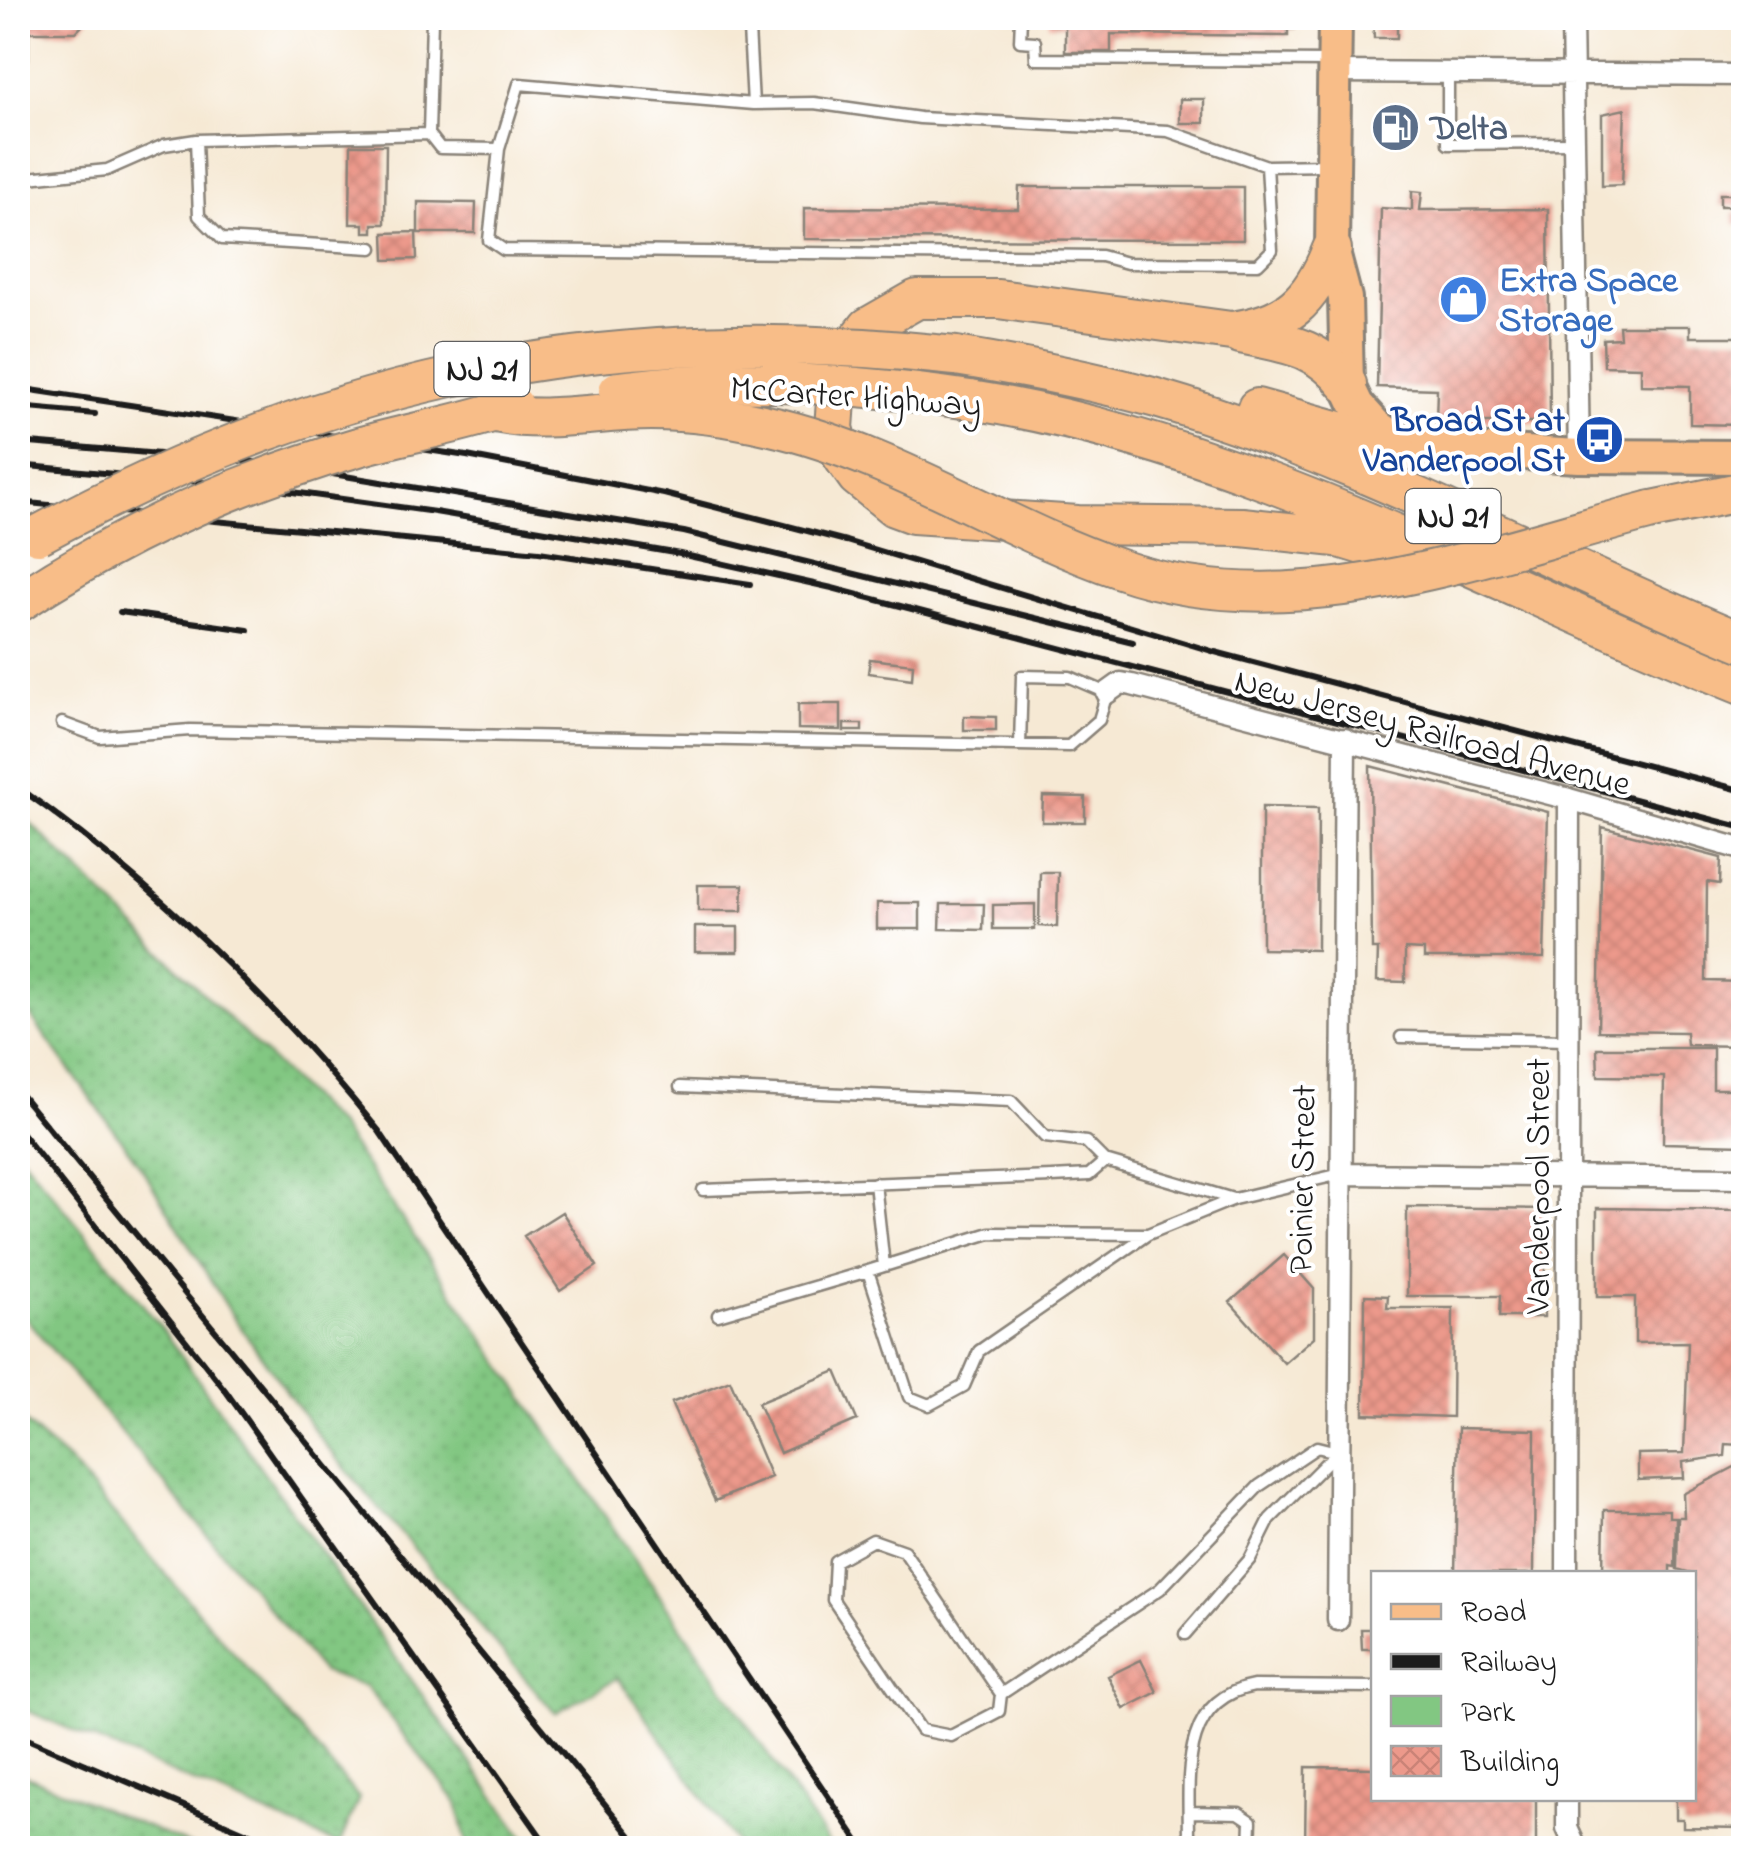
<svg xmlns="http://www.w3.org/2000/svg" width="1761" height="1866" viewBox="0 0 1761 1866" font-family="'Indie Flower',sans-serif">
<defs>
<pattern id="green-dots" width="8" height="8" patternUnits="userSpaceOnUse" patternTransform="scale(2.5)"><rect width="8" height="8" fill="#82c782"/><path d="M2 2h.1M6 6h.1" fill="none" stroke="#70aa70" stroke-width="1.8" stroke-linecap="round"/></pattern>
<pattern id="building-cross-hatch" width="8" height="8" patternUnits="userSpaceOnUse" patternTransform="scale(2.5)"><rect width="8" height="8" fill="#ec998b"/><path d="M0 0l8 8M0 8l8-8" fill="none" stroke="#ca8377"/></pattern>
</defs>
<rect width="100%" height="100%" fill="#fff"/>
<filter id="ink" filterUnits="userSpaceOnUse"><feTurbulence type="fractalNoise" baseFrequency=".01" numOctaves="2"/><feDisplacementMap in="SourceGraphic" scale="20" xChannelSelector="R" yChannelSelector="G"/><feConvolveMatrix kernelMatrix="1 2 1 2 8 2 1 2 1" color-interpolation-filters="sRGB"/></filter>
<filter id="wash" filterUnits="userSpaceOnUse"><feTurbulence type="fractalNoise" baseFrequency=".0048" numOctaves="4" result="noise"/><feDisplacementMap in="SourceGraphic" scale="40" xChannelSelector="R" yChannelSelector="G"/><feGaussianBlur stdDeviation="2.25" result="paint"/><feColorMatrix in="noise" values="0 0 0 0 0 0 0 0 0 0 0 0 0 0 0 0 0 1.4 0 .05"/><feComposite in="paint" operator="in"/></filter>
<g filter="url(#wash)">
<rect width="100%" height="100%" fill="#f6e9d4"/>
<!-- green -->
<path fill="url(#green-dots)" stroke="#4f724f" stroke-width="2.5" d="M18 811 340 1128 832 1848H739L618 1678 555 1713 325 1445 234 1318 141 1167 18 999Z
M18 1152 157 1322 531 1848H468L457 1803 366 1687 322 1672 18 1309Z
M18 1417 69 1462 359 1798 339 1845 18 1707Z
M18 1772 196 1848H197H18Z"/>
<g id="blocks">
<!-- building -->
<path fill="url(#building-cross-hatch)" d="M18 18H90L76 32H29V59H18Z
M1049 18H1295V29H1288V36L1111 34V52H1065V25H1049Z
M1373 18H1397V38H1374Z
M1180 99H1204V123H1180Z
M1625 109 1622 185 1602 186V114Z
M1736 111H1744V156H1736Z
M351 145H386L385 224H373V232H364V224H350Z
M1019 187H1243V240L804 239V208L1018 209Z
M1412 191 1422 192 1420 210 1548 209 1550 422H1436L1437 389 1377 387 1381 208 1412 210Z
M1720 194H1744V206H1720Z
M418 202 476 203 475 233H418Z
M1734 212H1744V224H1734Z
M416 232 417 259 385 260 384 233Z
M1619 326H1690V337H1744V425L1690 424V386L1641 385V367L1604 366 1603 339 1620 338Z
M870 659 913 664 912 679 868 673Z
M798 704H841V730L798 729Z
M964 716 996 717V730H964Z
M844 724H862V731H844Z
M1370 766 1548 812 1544 958H1424V950L1405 949V982L1377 981 1378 949H1372Z
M1043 796 1085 797V822H1042Z
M1262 807 1318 808 1317 950 1262 949Z
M1602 827 1721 858 1720 884 1707 882 1706 981 1744 982V1046L1687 1045 1686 1032 1598 1031Z
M1040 872H1058L1057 927 1039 926Z
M698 885H743L742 911H698Z
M877 903H920V929H877Z
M941 904H984L983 930 940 929Z
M1035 904V929H993V905Z
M695 927H738V952H695Z
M1597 1048H1713V1089H1744V1145L1663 1143 1664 1077 1598 1076Z
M1407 1207 1546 1209 1544 1317H1499L1500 1296H1407Z
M1597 1208 1744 1210 1741 1445 1726 1444 1725 1456 1683 1462 1684 1478 1638 1480V1454L1684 1453 1688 1342 1635 1343V1297H1597Z
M562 1212 597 1266 560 1291 524 1236Z
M1284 1255 1314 1289V1337L1284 1363 1230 1302Z
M1365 1295 1388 1296 1387 1308H1453L1452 1417 1364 1414Z
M836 1371 857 1420 780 1453 758 1403Z
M730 1380 771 1477 715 1501 671 1403Z
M1458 1428 1535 1430 1534 1574H1455Z
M1744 1462V1828L1683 1827V1819H1676V1798H1694V1574L1677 1569 1678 1517H1684L1683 1494Z
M1604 1510H1669V1517H1676L1675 1567 1670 1566V1574H1603Z
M1361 1629H1374V1649H1362Z
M1141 1660 1157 1692 1124 1709 1108 1676Z
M1306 1767 1374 1768V1798H1536V1848H1305Z"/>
</g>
</g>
<g filter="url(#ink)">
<use href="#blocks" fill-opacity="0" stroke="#898278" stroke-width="2.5"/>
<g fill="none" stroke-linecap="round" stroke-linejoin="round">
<defs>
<path id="lane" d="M432 18 429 134 440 148 499 149
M1021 18 1020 41 1035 42 1036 59 1329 61
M1448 73V144L1573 143
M753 104 749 29 757 18
M196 140 199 216 222 239 372 248
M1267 166 1272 250 1258 264 1127 263 1101 256 504 250 489 240 499 149 519 84 753 104 814 103 920 118 1168 131 1267 166 1331 165
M18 179 107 170 164 145 196 140 429 134
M62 723 100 737 190 730 1069 746 1099 720 1107 693 1070 677 1022 676 1020 745
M1401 1037 1569 1040
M680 1087 1011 1101 1045 1137 1086 1142 1105 1161
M875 1183 884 1266
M703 1190 1052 1177 1089 1175 1105 1161 1233 1199
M1148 1234 990 1233 868 1271 909 1397 929 1405 964 1386 979 1351 1148 1234 1234 1199 1341 1174
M718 1315 868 1271
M1001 1694 999 1711 951 1736 921 1730 833 1600 835 1561 873 1540 904 1551 1001 1694 1160 1589 1259 1486 1317 1447 1337 1452 1270 1519 1250 1559 1185 1634
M1190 1812 1239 1813 1251 1821 1250 1848
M1189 1848C1190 1788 1175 1700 1254 1686L1374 1687"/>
<path id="street" d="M1572 18 1579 456
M1335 72 1744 75
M1107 693 1121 683 1132 685 1569 799 1744 850
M1341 1174 1744 1178
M1567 1574 1569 799
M1338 1620 1345 739
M1567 1798V1828L1576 1848"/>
<path id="primary" d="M1335 18 1332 249 1345 298 1347 384 1357 405 1375 425 1395 439 1451 449 1579 456 1744 457"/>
<path id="highway" d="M1332 249C1311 302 1287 324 1231 331L998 299H917L868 327 851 349 838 373 834 428 842 456 857 477 894 507 913 514 1078 525 1242 527 1336 537 1372 548 1427 547
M1240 334C1287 344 1316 345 1347 384
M956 356C1024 367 1091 380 1156 398 1354 455 1552 564 1744 643
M970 400C1246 443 1488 583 1744 686
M1257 408 1379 442 1395 439
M1652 510 1744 491"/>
</defs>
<!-- lane casing -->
<use href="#lane" stroke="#898278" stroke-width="15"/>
<!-- street casing -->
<use href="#street" stroke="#898278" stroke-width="25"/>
<!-- primary casing -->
<use href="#primary" stroke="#898278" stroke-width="38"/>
<!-- highway casing -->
<use href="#highway" stroke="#898278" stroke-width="42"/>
<!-- lane -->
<use href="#lane" stroke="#fff" stroke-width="10"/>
<!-- street -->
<use href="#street" stroke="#fff" stroke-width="20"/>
<!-- primary -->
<use href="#primary" stroke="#f8bd88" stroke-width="32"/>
<!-- highway -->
<use href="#highway" stroke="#f8bd88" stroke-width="38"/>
<!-- rail -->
<path stroke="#1c1c1c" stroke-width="6" d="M18 388 467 456 664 494 846 541 1215 652 1744 791
M18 407 95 414
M18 442 266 463 684 532 1133 642
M18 465 264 488 435 512 680 554 832 588 1744 828
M18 502 539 552 750 584
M120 612 248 630
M18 787C156 884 273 1000 379 1131L863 1848
M18 1091 641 1848
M18 1128 225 1390 549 1848
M18 1735 282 1848"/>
<defs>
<path id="highway-bridge" d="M618 391C733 376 855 383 970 400
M494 413C548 424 597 411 651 411 691 411 732 417 771 426 894 454 1001 528 1120 569 1294 630 1484 554 1652 510
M38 535C341 372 614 319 956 356
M18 603C122 534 238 482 358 447 410 432 463 424 514 406"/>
</defs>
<!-- highway-bridge casing -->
<use href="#highway-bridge" stroke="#898278" stroke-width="42" stroke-linecap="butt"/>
<!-- highway-bridge -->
<use href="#highway-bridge" stroke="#f8bd88" stroke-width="38"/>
</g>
</g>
<!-- icons -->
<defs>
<symbol id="fuel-disc" viewBox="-11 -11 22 22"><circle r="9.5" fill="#5c6f8a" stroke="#fff"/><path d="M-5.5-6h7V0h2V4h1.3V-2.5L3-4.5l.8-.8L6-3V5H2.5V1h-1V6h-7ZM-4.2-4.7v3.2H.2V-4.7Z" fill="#fff"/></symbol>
<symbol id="shop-disc" viewBox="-11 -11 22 22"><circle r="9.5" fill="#3f7fe0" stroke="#fff"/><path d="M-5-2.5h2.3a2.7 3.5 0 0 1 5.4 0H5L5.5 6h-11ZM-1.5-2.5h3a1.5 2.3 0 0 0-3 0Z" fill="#fff"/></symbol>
<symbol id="bus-disc" viewBox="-11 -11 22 22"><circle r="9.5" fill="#1a4fb4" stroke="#fff"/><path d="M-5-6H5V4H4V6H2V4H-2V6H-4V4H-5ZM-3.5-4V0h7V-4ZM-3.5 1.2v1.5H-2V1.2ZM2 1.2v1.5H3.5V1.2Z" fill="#fff"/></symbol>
</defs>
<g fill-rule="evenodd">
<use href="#fuel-disc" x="1368" y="100" width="55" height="55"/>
<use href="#shop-disc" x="1436" y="272" width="55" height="55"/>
<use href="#bus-disc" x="1572" y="412" width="55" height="55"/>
</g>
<g text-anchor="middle" stroke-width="8" stroke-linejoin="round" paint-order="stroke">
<!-- shield labels -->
<g fill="#fff" stroke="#606060" stroke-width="2.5">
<rect x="434.5" y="342" width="95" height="54" rx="8"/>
<rect x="1405.5" y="489" width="95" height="54" rx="8"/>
</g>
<g font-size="32" font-weight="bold" fill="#1c1c1c">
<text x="482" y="380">NJ 21</text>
<text x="1453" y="527">NJ 21</text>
</g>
<!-- service labels -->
<g font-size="35" font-weight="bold" fill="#4e5e75" stroke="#fff" text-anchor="start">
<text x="1430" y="139">Delta</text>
</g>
<!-- shop labels -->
<g font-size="35" font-weight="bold" fill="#366cbe" stroke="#fff" text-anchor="start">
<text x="1499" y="291">Extra Space<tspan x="1499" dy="40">Storage</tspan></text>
</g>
<!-- street labels -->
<g font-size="35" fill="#1c1c1c" stroke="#fff">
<text transform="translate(856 395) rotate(4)" y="12">McCarter Highway</text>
<text transform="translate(1433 731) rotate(15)" y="12">New Jersey Railroad Avenue</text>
<text transform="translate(1301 1179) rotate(-89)" y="12">Poinier Street</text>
<text transform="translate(1537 1186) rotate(-90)" y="12">Vanderpool Street</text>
</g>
<!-- transit labels -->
<g font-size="35" font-weight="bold" fill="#164399" stroke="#fff" text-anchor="end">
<text x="1565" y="431">Broad St at<tspan x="1565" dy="40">Vanderpool St</tspan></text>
</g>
</g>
<!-- margin -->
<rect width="1761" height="1866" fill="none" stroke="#fff" stroke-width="60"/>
<!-- legend -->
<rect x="1371" y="1571" width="325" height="230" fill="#ffffff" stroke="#a4a4a4" stroke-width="2.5"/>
<rect x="1391" y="1604" width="50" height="15" fill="#f8bd88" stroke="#a4a4a4" stroke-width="2.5"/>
<text x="1461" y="1621" font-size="30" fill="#1c1c1c">Road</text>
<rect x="1391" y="1654" width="50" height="15" fill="#1c1c1c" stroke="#a4a4a4" stroke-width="2.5"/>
<text x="1461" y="1671" font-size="30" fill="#1c1c1c">Railway</text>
<rect x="1391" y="1696" width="50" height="30" fill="#82c782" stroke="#a4a4a4" stroke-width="2.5"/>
<text x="1461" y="1721" font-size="30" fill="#1c1c1c">Park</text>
<rect x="1391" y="1746" width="50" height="30" fill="url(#building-cross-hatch)" stroke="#a4a4a4" stroke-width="2.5"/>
<text x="1461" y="1771" font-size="30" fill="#1c1c1c">Building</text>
</svg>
